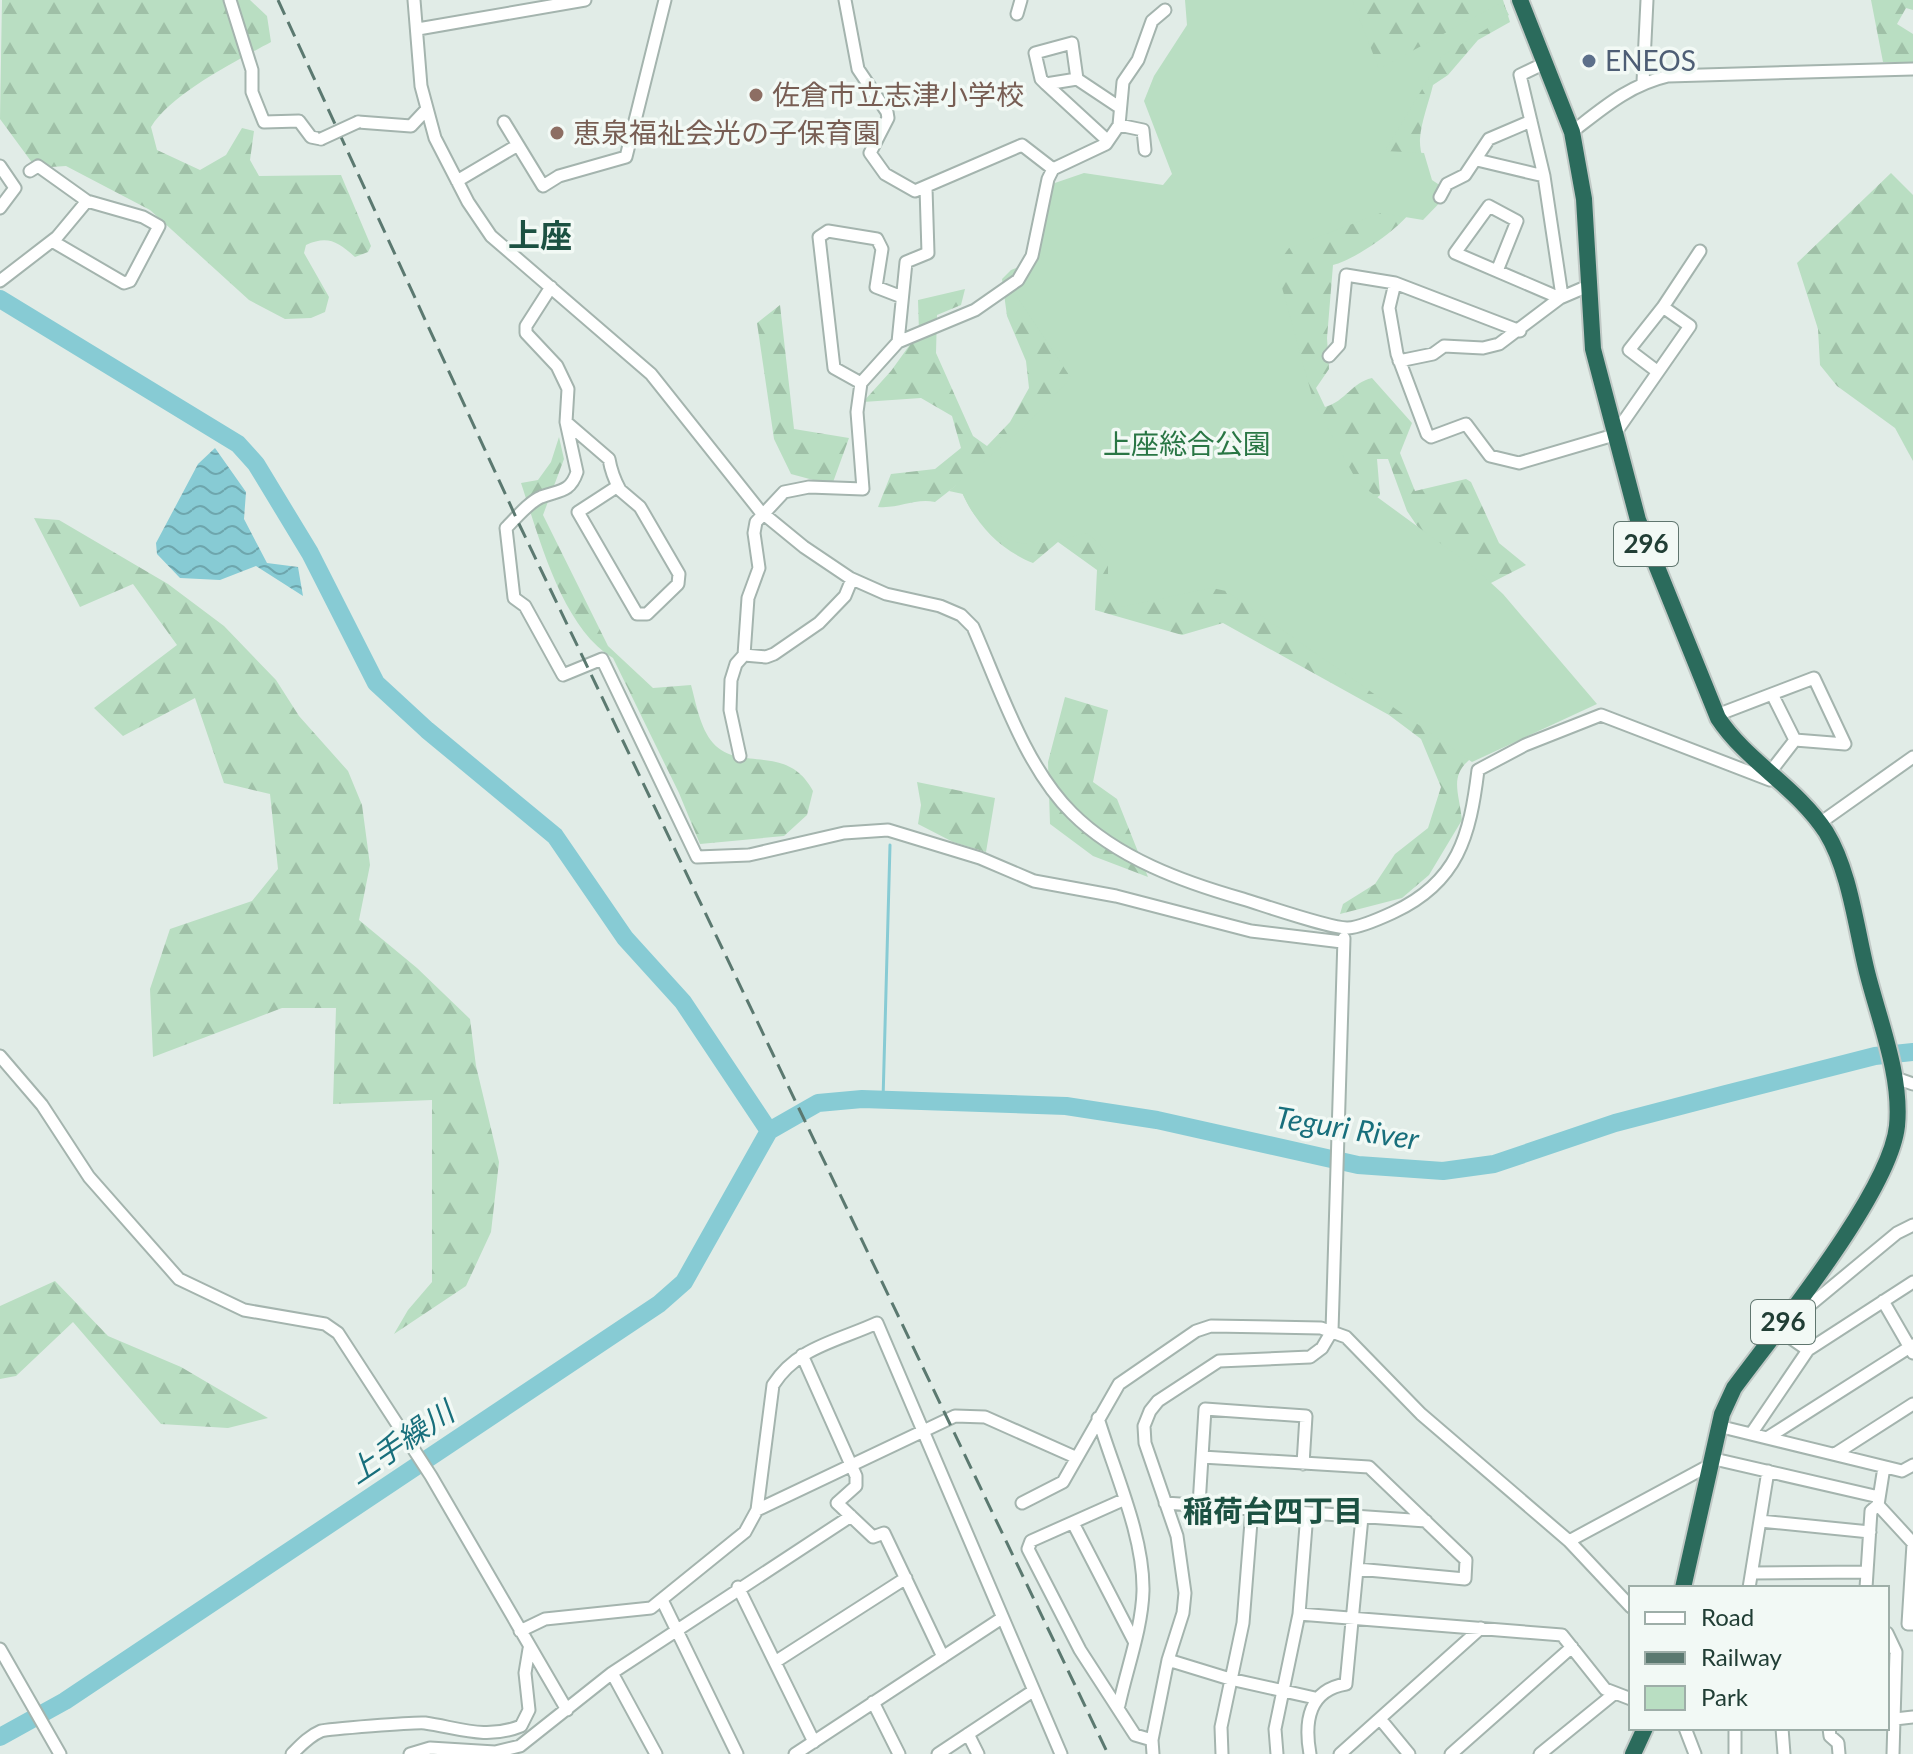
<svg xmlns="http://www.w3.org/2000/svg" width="1913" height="1754" viewBox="0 0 1913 1754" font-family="Lato,'Noto Sans JP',sans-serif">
<defs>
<pattern id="forest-firs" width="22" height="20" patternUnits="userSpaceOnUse" patternTransform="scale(2)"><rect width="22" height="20" fill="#b9dec2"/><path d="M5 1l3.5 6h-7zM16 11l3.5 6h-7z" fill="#9fc0a7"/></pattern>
<pattern id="water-waves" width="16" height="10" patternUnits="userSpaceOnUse" patternTransform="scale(2)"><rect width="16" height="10" fill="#87cbd4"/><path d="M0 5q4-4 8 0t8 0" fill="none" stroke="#6ea6ad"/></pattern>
</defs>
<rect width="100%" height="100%" fill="#e1ece7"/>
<!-- forest -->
<path fill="url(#forest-firs)" d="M2 0H250L267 16 271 42C236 61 171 94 151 127L157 150 200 170 226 155 242 128 254 131 250 160 259 176 341 175 371 246 368 252 355 257C338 242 328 235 306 245L304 253 329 297 325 312 311 318 285 319 249 300 150 210 66 166 36 168 0 119Z
M1324 0H1503L1510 22 1478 40 1448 75 1433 85C1429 102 1421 122 1420 139 1419 154 1429 173 1425 188 1419 217 1358 259 1333 265L1327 338 1329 369 1316 388 1325 407C1346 401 1351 383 1372 378L1412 423 1400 453 1415 491 1466 479 1471 482 1499 543 1526 565 1487 585H1457L1407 511 1388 459H1377L1380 495 1364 509 1278 333 1260 53Z
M1871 0H1913V10L1906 8 1897 24 1913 34V62H1883Z
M1891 173 1913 195V461L1895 428 1837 386 1820 365 1818 329 1797 263Z
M1071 247 1110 497 1481 751C1447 773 1458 786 1462 820L1429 875 1402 898 1340 914 1343 904 1375 884 1395 854 1428 828 1441 787 1421 739 1389 715 1223 623 1182 635 1095 610 1097 570 1058 542 1033 563C996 548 974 521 958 484L935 502C914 498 899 509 878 507L891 474 935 469 961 448 952 416 921 398 863 402 891 371 919 332 918 300 965 289 961 305 937 315 936 353 973 436 987 446 1010 422 1029 388 1026 361 1007 316 1002 279 1011 270Z
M780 305 794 429 849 438 832 485 791 474 774 439 757 323Z
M559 437 564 459 543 515 608 646 653 688 691 685C696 703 700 728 713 743 740 773 787 742 813 791L807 815 784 836 700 844 679 793 613 658C562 628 539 537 521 483L538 480 551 462Z
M34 518 59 520 168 584 224 626 276 680 299 716 348 771 362 805 370 865 359 920 417 968 470 1019 476 1066 499 1162 491 1232 466 1286 394 1334 408 1310 432 1282V1100L333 1104 336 1008H282L153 1057 150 989 170 929 252 901 278 869 270 794 224 783 195 698 123 736 94 708 177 645 133 584 80 607Z
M1065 697 1108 710 1093 782 1117 799 1148 877 1093 856 1050 824 1048 762Z
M917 782 995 798 986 852 953 842 918 824 921 805Z
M55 1281 108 1336 181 1367 268 1418 228 1428 161 1424 73 1322 16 1376 0 1379V1306Z"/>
<!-- park -->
<path fill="#b9dec2" d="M1185 0H1352L1379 69 1502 2 1509 15 1442 56 1385 151 1424 153 1432 180 1450 192 1423 220 1381 213 1289 248 1276 266 1314 403 1358 483 1477 570 1503 594 1597 704 1472 762 1226 591 1212 588 1120 607 1108 583V552L1087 533C1047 541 1027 555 990 529 976 518 970 511 963 494L949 491 1021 430 1071 378 1011 288 1026 271 1049 185 1084 173 1163 185 1172 174 1144 101 1154 76 1187 25Z"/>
<!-- water -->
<path fill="url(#water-waves)" d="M215 448 246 492 244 519 267 563 298 567 303 596 256 566 220 580 180 578 157 554 156 543 198 464Z"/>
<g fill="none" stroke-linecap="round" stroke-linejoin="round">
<!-- stream -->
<path stroke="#87cbd4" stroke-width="3" d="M883 1100 890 845"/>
<!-- river -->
<path stroke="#87cbd4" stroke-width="18" d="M0 299 238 444 256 464 310 553 376 683 427 730 555 836 625 938 683 1002 769 1131
M769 1131 818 1103 862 1099 1066 1106 1157 1120 1358 1165 1443 1171 1494 1164 1615 1123 1726 1094 1875 1056 1913 1052
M0 1737 65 1701 659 1304 684 1282 769 1131"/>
<defs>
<path id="minor" d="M230 0 252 70V92L264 122 299 121 311 137 321 139
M414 0 421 86 435 138 468 202 491 236 651 374 760 511 804 547 850 578 886 594 940 606 961 615 973 627C999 686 1025 767 1072 813 1117 858 1183 882 1243 899 1263 905 1332 929 1348 928 1362 927 1381 918 1394 912 1458 882 1470 836 1478 770L1525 745 1601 715 1770 780 1774 776
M845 0 858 69 887 112 888 118 870 153 885 174 915 191 1022 145 1053 169
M1017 14 1021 0
M418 29 585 0
M1545 63 1520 75 1544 176 1562 296
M1077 79 1119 107
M1643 82 1647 0
M1046 84 1077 79 1072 43 1035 53 1041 79 1046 84 1108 141
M358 122 411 126 426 110
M504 122 543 186 559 176 626 157 665 0
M1119 125 1143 130 1145 150
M1572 132C1603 108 1629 85 1668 76L1913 69
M1477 160 1544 176
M0 166 15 188 0 208
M30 171 38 166 87 201 143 217 159 226 130 281 124 283 52 241
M457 181 518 145
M1440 197 1447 184 1465 175 1489 139 1531 121
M1497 271 1517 221 1489 206 1455 253 1560 298
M0 281 57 237 87 201
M1395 283 1389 308 1397 354 1427 434 1431 437 1466 424 1490 456 1519 463 1614 435 1690 326 1663 307 1700 251
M551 287 526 326V333L557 366 568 389 566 422 577 472C570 493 559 490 541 497 529 502 516 518 506 528L514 598 525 606 563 675 602 659 697 857 749 855 844 833 888 830 980 858 1034 881 1116 896 1251 931 1342 942
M898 342 906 262 928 253 926 188
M1329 356 1339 345 1346 275 1395 283 1520 331
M1399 361 1433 354 1444 346 1483 348 1499 344 1560 298 1588 286
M1658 372 1629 350 1663 307
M861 383 834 368 819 237 828 231 877 239 882 249 876 287 902 297
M566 422 609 459C611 471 614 479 620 490L640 507 679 574 678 584 647 614H637L578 512 618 486
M744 655 766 657 774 654 819 623 845 596 852 579
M1717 715 1814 678 1845 744 1795 740 1772 694
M740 756 730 710 731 680 736 664 744 655 748 598 759 568 754 533 756 522 784 492 809 487 863 489 857 412 861 383 898 342 975 310 1018 280 1032 256 1048 179 1053 169 1106 144 1119 125 1123 82 1138 60 1152 21 1165 10
M1771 771 1795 740
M1820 823 1913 757
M0 1056 42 1105 89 1177 179 1279 244 1310 325 1324 338 1333 431 1476 567 1710
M1893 1077 1913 1084
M1883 1301 1913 1353
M1791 1311 1804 1310 1897 1233 1913 1225
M1778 1329 1808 1350
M802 1355 856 1476V1486L837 1503 873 1537 884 1533 943 1657
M1098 1418C1114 1471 1144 1536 1143 1591 1142 1628 1127 1668 1119 1705
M1718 1426 1902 1471 1913 1465
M1751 1434 1808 1350 1913 1282
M1767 1438 1913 1345
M1835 1454 1913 1404
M1202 1457 1369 1467 1466 1560 1465 1579 1357 1569
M1710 1458 1879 1497
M1884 1467 1878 1505 1913 1543
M1123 1500 1031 1541 1028 1549 1080 1650 1135 1735 1152 1740
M1022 1503 1063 1482 1119 1384 1196 1331 1211 1326 1321 1328 1346 1337 1421 1414 1569 1541 1631 1607
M1165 1503 1426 1521
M1199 1505 1205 1409 1306 1416 1303 1464
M757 1510 955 1416 985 1417 1075 1457
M1760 1521 1870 1532
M1073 1523 1134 1641
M1569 1541 1708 1466
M1913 1544 1908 1624H1913
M1752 1573 1867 1572
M738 1587 814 1742
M1749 1588 1768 1471
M1866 1588 1871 1511 1878 1505
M662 1600 737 1754
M1299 1614 1562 1635 1605 1689 1631 1699
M520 1631 545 1619 651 1608 745 1532 757 1510 773 1385C797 1347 838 1341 877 1323L1061 1754
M1887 1633 1896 1652 1893 1754
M0 1649 60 1754
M1168 1660 1230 1679 1315 1698
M775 1662 906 1578
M612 1673 656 1754
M873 1702 899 1754
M1895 1719 1913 1717
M1381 1720 1409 1754
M1685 1728 1695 1754
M1735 1728V1754
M1782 1728 1784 1754
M1829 1728 1830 1736 1838 1743 1839 1754
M968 1734 978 1754
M292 1754C300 1746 309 1736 321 1731 328 1729 415 1722 425 1723 459 1728 486 1740 521 1726L529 1710 525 1673 529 1649
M410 1754 430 1748 495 1752 520 1746 612 1673 851 1516
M795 1754 1002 1618
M938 1754 1033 1691
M1153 1754 1152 1740 1168 1660 1183 1613 1185 1593 1177 1536 1145 1443 1144 1426 1150 1411 1158 1401 1219 1361 1310 1357 1322 1348 1332 1331 1344 938
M1222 1754 1221 1727 1243 1623 1252 1509
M1277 1754 1275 1729 1299 1614 1307 1513
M1310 1754C1304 1721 1309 1690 1346 1684L1362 1517
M1340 1754 1481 1628
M1451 1754 1572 1647
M1540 1754 1615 1693"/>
<path id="highway" d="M1520 0 1572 132 1584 199 1593 349 1638 520 1718 718C1747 762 1797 787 1826 832 1850 871 1856 928 1867 972 1879 1020 1902 1076 1897 1126 1890 1192 1776 1331 1734 1388L1722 1414 1683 1588
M1633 1754 1645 1728"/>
</defs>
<!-- minor casing -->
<use href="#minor" stroke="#a4b4ae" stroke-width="15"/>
<!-- highway casing -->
<use href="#highway" stroke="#c1c9c6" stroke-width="20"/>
<!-- minor -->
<use href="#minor" stroke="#fff" stroke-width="11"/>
<!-- highway -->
<use href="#highway" stroke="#2b6b5c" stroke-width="16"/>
<!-- rail -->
<path stroke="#5b7970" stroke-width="3" stroke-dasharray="16 8" stroke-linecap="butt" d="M278 0 520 526 1108 1754"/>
<defs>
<path id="minor-bridge" d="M321 139 358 122"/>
</defs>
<!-- minor-bridge casing -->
<use href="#minor-bridge" stroke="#a4b4ae" stroke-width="15" stroke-linecap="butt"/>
<!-- minor-bridge -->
<use href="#minor-bridge" stroke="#fff" stroke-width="11"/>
</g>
<!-- markers -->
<circle fill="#5c6f8a" stroke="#f2f9f5" stroke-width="3" cx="1589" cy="61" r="8"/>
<g fill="#8d6e63" stroke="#f2f9f5" stroke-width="3">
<circle cx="756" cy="95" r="8"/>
<circle cx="557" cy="133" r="8"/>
</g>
<g text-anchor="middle" stroke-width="7" stroke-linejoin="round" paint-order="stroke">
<!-- shield labels -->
<g fill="#f2f9f5" stroke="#60766f" stroke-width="2">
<rect x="1614" y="522" width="64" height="44" rx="6"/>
<rect x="1751" y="1300" width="64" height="44" rx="6"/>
</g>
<g font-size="26" font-weight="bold" fill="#213e35">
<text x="1646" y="553">296</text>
<text x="1783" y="1331">296</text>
</g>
<!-- service labels -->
<g font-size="28" fill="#4e5e75" stroke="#f2f9f5" text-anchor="start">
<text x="1605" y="71">ENEOS</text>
</g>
<!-- education labels -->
<g font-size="28" fill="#785e54" stroke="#f2f9f5" text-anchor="start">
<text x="772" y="105">佐倉市立志津小学校</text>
<text x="573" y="143">恵泉福祉会光の子保育園</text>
</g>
<!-- park labels -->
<g font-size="28" fill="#297644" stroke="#f2f9f5">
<text x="1187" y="454">上座総合公園</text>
</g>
<!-- water labels -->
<g font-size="30" font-style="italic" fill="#186f7c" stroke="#f2f9f5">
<text transform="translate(1347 1129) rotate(9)" y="10">Teguri River</text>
<text transform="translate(401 1443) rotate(-34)" y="10">上手繰川</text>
</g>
<!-- neighbourhood labels -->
<g font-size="30" font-weight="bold" fill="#1c5142" stroke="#f2f9f5">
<text x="1273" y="1522">稲荷台四丁目</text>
</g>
<!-- quarter labels -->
<g font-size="32" font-weight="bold" fill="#1c5142" stroke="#f2f9f5">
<text x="540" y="247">上座</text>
</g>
</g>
<!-- legend -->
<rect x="1629" y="1586" width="260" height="144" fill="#f2f9f5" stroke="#9eaea8" stroke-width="2"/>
<rect x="1645" y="1612" width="40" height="12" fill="#ffffff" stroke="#9eaea8" stroke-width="2"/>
<text x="1701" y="1626" font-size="24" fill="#213e35">Road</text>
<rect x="1645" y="1652" width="40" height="12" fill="#5b7970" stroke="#9eaea8" stroke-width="2"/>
<text x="1701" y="1666" font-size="24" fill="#213e35">Railway</text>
<rect x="1645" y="1686" width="40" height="24" fill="#b9dec2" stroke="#9eaea8" stroke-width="2"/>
<text x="1701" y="1706" font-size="24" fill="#213e35">Park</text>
</svg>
